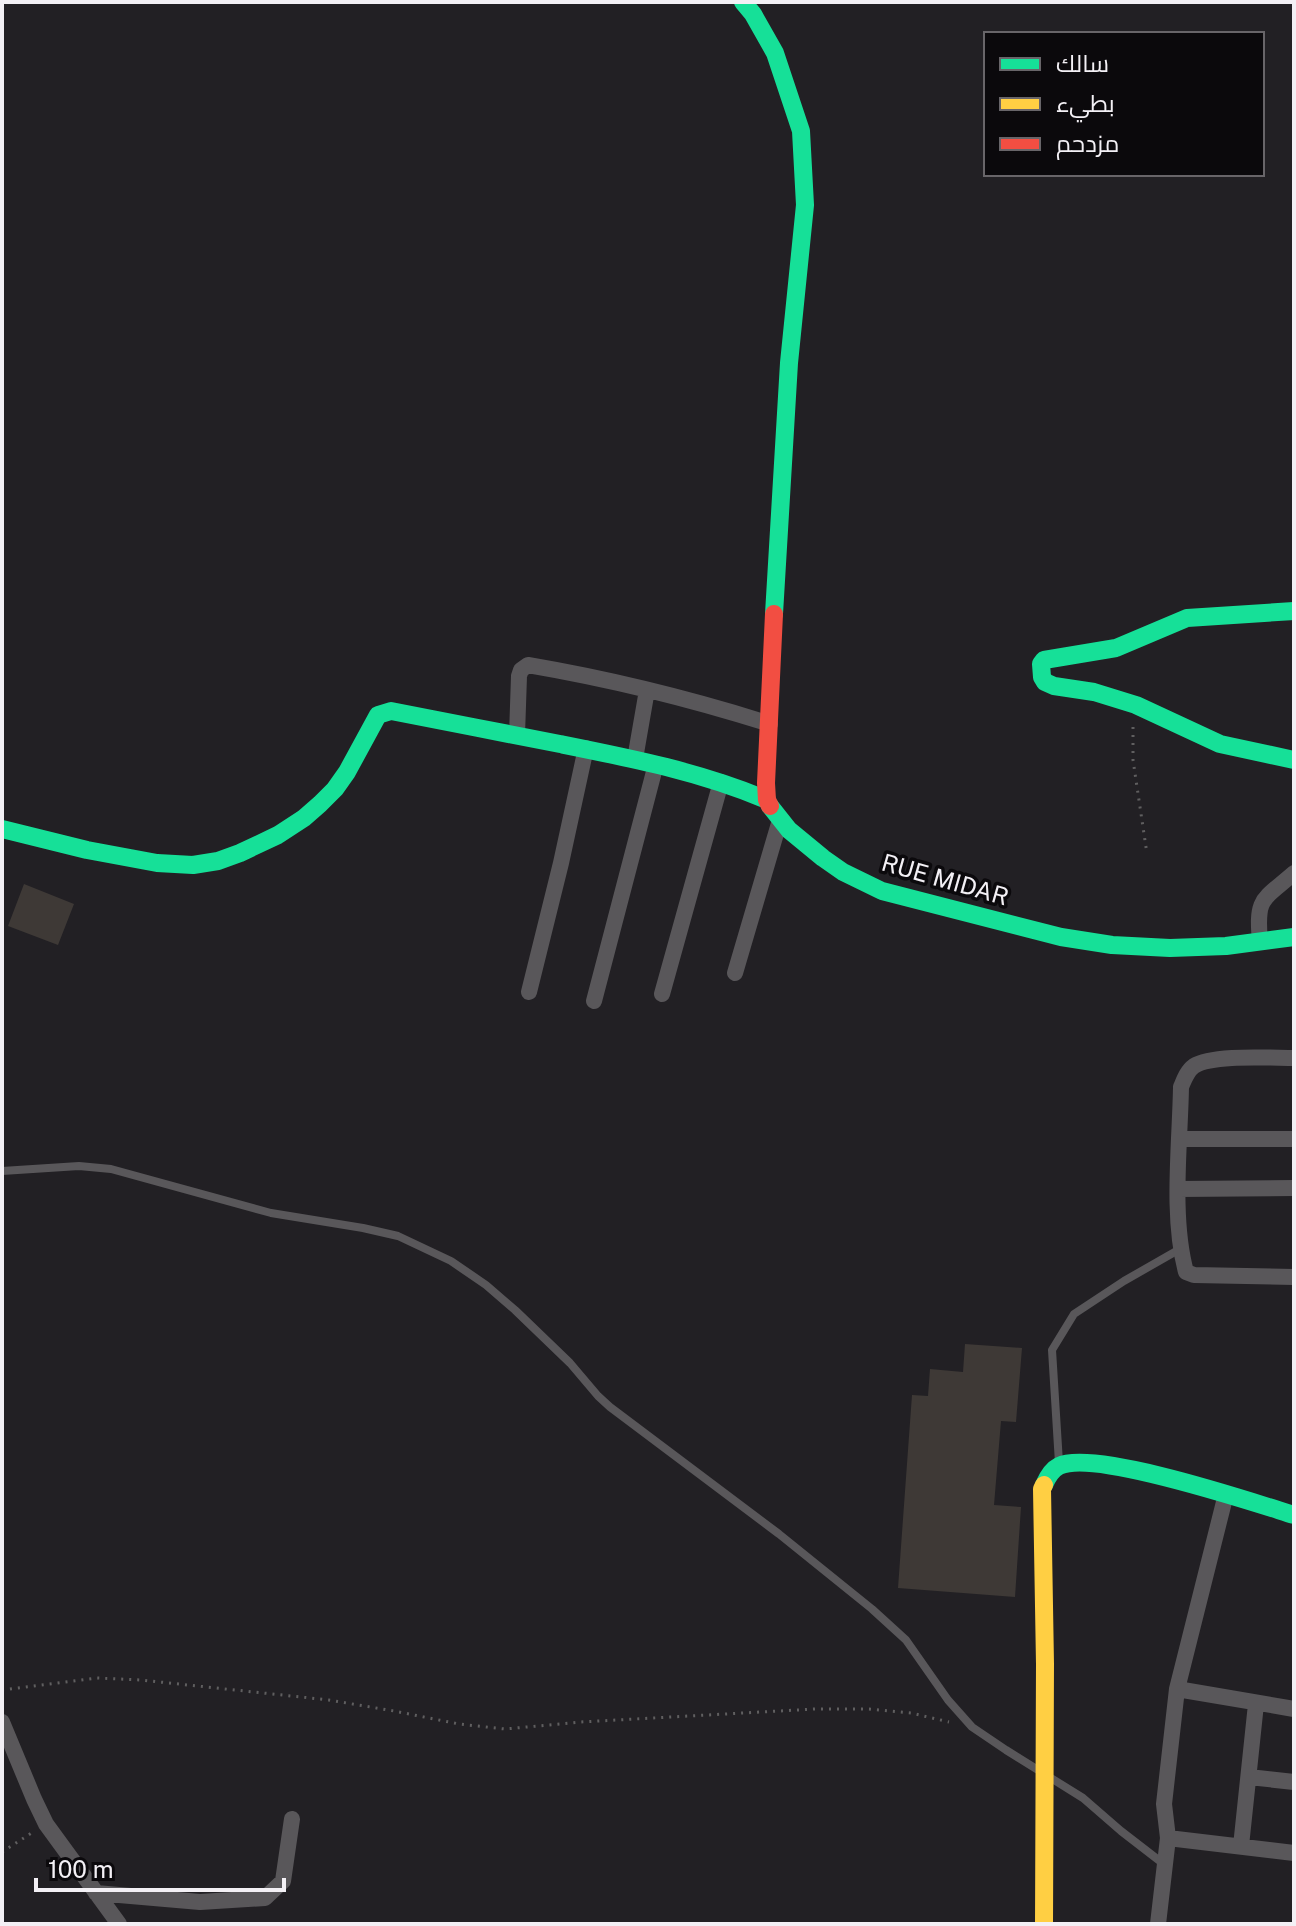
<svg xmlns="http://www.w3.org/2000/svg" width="1296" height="1926" viewBox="0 0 1296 1926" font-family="'Public Sans',Cairo,sans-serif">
<rect width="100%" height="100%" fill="#222024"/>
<!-- building -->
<path fill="#3e3936" d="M24 884 74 904 58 945 8 926Z
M965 1344 1022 1348 1016 1422 1001 1421 994 1505 1021 1507 1015 1597 898 1588 912 1395 928 1396 930 1369 963 1372Z"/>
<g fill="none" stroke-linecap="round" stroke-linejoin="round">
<!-- path -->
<path stroke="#605f60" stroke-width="3" stroke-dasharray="2 6" stroke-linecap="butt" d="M1133 727V760L1147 854
M2 1690 97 1678 141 1680 329 1700 394 1711 459 1724 505 1729 581 1722 815 1709H869L911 1713 949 1722
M2 1852 33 1832"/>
<!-- lane -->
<path stroke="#59575a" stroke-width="8" d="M2 1171 79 1166 111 1169 271 1213 363 1228 398 1236 451 1261 486 1285 515 1310 570 1363 598 1396 610 1407 779 1534 872 1609 906 1640 948 1700 972 1727 1006 1750 1083 1798 1121 1831 1165 1865
M1059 1463 1052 1350 1074 1314 1124 1281 1180 1249"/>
<!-- street -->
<path stroke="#59575a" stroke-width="16" d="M517 735 519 676 521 670 528 665C610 679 691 699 770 724
M635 759 647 690
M1260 942C1256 897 1262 901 1294 873
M735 973 780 820
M529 992 561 863 586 748
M662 994 721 782
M594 1001 656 764
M1294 1058C1271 1058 1212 1054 1194 1066 1187 1071 1184 1080 1181 1087 1180 1145 1171 1217 1186 1272L1194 1275 1294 1277
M1180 1139H1294
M1178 1189 1294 1188
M1226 1494 1177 1689 1164 1804 1168 1838 1294 1853
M1177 1689 1294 1709
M2 1722 34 1799 46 1824 119 1924
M1249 1777 1294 1782
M1241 1846 1256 1704
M96 1893 200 1902 265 1898 283 1881 292 1819
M1158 1924 1168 1838"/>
<!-- fast -->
<path stroke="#16e098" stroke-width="18" d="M743 2 753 14 775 53 801 131 805 205 789 363 774 614
M1294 611 1187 618 1116 648 1044 660 1041 664 1042 677 1045 682 1054 686 1094 692 1136 705 1220 744 1294 760
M770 806 789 830 823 858 843 872 882 891 1061 937 1112 945 1170 948 1226 946 1294 937
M2 829 87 850 157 863 193 865 218 861 240 853 278 835 304 818 320 804 335 789 347 772 378 715 391 711C447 722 504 733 560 744 630 758 701 772 767 800
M1044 1485C1047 1478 1051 1470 1059 1466 1094 1449 1252 1502 1294 1515"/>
<!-- slow -->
<path stroke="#ffcf43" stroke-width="18" d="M1044 1485 1042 1489 1045 1664 1044 1924"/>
<!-- jam -->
<path stroke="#f24e42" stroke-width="18" d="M770 806 767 800 766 783 774 614"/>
</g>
<g text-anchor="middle" stroke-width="7" stroke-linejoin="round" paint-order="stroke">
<!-- street labels -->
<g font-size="24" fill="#f3f0f5" stroke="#0b090c">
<text transform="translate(945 880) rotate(16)" y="8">RUE MIDAR</text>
</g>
</g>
<!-- border -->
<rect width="1296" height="1926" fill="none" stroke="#f3f0f5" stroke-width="8"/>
<!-- legend -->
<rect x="984" y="32" width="280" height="144" fill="#0b090c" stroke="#686569" stroke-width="2"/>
<rect x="1000" y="58" width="40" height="12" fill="#16e098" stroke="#686569" stroke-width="2"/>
<text x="1056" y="72" font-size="24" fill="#f3f0f5">سالك</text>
<rect x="1000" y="98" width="40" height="12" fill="#ffcf43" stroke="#686569" stroke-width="2"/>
<text x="1056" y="112" font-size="24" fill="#f3f0f5">بطيء</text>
<rect x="1000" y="138" width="40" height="12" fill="#f24e42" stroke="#686569" stroke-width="2"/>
<text x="1056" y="152" font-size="24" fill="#f3f0f5">مزدحم</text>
<!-- scale -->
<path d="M36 1878v12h248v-12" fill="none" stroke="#f3f0f5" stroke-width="4"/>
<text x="48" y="1878" font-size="24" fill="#f3f0f5" stroke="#0b090c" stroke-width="6" paint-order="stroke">100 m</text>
</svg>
